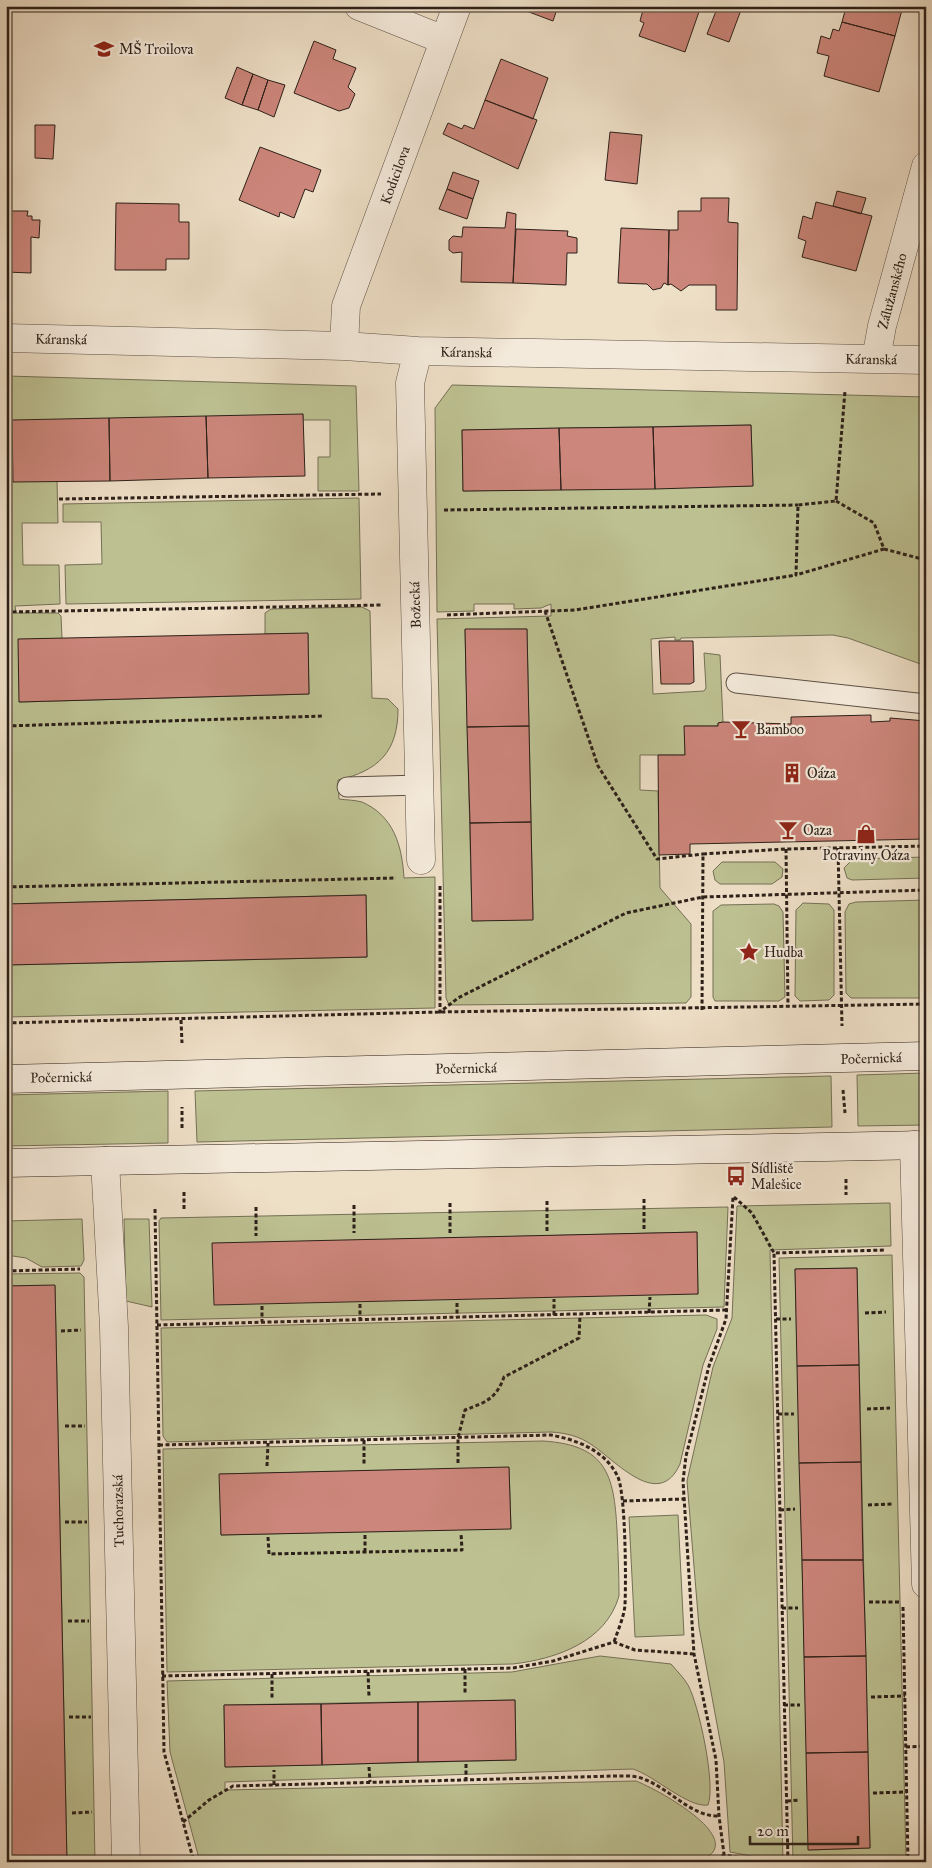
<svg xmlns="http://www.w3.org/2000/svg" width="932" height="1868" viewBox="0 0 932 1868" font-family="'IM FELL Great Primer',serif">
<rect width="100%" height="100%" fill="#eedfc7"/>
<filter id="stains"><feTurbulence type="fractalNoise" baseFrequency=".004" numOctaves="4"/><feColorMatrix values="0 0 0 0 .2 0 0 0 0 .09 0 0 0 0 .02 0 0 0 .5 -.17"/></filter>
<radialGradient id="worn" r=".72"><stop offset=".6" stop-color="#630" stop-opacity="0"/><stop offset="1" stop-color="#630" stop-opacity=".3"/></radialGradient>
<!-- green -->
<path fill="#bdc192" stroke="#747056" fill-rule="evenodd" d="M6 376 356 386 359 491H318V457H330V420H303V414L57 481 58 523H22L23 565H59L60 604 15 606 16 613H58L61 616 62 638 19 702 309 694 308 634H265V613L271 609 362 607 370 611 372 698 388 699 398 709C398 752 378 771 338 780L339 799C346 800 355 800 362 802 394 816 402 846 404 878L435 877V1008L6 1017V965L367 957 366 895 6 904Z
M452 385 926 397V666L848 638 833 635 681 638 680 640H675V637L651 639 653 694 704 691 706 688 704 653 720 655 723 722 718 723V726H685V755H640V790L658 791 660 888 691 924V997L686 1003 449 1005 446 998 437 619 551 616V604L541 608 514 609V604H474V611L437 612 435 408ZM751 425 753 486 463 491 462 430ZM527 629 533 919 472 921 465 630Z
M359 498 361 599 66 604 65 565 102 564 101 522H63V504Z
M926 857V878L852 880 847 878 844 868 853 859Z
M722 862H775L783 869 782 877 772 884H720L715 880 713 871Z
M926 900V998H851L846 993 845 912 849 904 856 902Z
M803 903 829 904 834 910V995L829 1000 800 1001 795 996 796 910Z
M774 904 779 906 783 912 785 997 779 1001H715L713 997V911L721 905Z
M926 1073V1125L858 1126 857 1075Z
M831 1076 832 1127 197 1142 195 1091Z
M168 1091V1143L6 1146V1095Z
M890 1203 891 1246 770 1250 783 1862 730 1852 724 1762 699 1627 687 1481 713 1367 732 1318 737 1206Z
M728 1207 724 1307 161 1320 159 1221 161 1218ZM697 1232 698 1294 368 1240Z
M82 1219 84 1260 81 1266 42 1267 26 1258 6 1255V1221Z
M124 1219H149L152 1307 126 1301Z
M892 1255 906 1860 793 1862 779 1258ZM857 1268 870 1848 809 1850 795 1269Z
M80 1273 84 1277 95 1862H67L55 1286H6V1274Z
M706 1315 717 1319V1329L703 1365 680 1464C659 1511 616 1461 592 1445 579 1436 566 1433 551 1432L167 1442 163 1436 161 1328Z
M543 1441C606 1445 614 1474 617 1530 618 1552 619 1574 619 1596 606 1642 556 1659 513 1664L167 1672 163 1449ZM509 1468 511 1528 221 1535 220 1474Z
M678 1515 684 1635 635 1637 629 1517Z
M600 1656 671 1664C677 1671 684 1678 688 1685 699 1705 716 1785 708 1805 688 1808 655 1776 633 1769L225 1782V1790L636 1781C652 1787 730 1828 713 1852 710 1856 701 1859 696 1862H200L170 1752 167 1681 512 1672ZM515 1700 516 1760 225 1767 224 1705Z"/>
<!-- building -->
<path fill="#cc867b" stroke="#2c2019" d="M521 6H558L553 21 521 9Z
M644 6H701L685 52 639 36 644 23 640 21Z
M718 6H730L741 10 729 42 707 34Z
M839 6H903L895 36 842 22 845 11 838 9Z
M842 22 895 36 879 92 824 76 829 56 817 53 821 36 830 39 833 29 839 31Z
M314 41 336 50 333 59 356 68 348 87 355 94 349 108 339 111 294 93Z
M501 59 548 78 533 119 485 100Z
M237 67 253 74 242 105 225 98Z
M253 74 268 80 258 110 242 105Z
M268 80 285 85 274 117 258 110Z
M485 100 537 120 518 169 443 134 448 123 462 129 464 125 474 129Z
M35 125H55L53 159 35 158Z
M610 132 642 135 637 184 605 180Z
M260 147 321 170 313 192 305 189 294 218 280 212 279 217 239 200Z
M453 172 479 181 473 199 447 189Z
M447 189 473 199 467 219 439 209Z
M837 191 866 198 861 214 833 206Z
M701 198H729L728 222 738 223 737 310H716V285H689L681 291 671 284 668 285 669 230H678V211H701Z
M816 202 872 216 856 271 802 257 806 241 798 238 803 216 812 219Z
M116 203 179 204V222H189V259H166V270H115Z
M10 211H28L27 216H32V220H40L39 238 31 237V273L6 272V215H10Z
M507 212 516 214 513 283 461 282 462 252 453 253 449 250V240L453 236 462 237 463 227 505 228Z
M621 228 669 230 668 285 664 283 661 288 653 290 647 284 618 283Z
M516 229 568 231 567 236 577 238V253H567L566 285 513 283Z
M303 414 305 476 208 478 206 416Z
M206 416 208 478 110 481 109 418Z
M109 418 110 481 13 482 12 420Z
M751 425 753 486 655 489 653 427Z
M653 427 655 489 561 490 559 428Z
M559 428 561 490 463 491 462 430Z
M465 629H527L529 726 467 727Z
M308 633 309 694 19 702 18 639Z
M659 641H693L694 682 690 684H661Z
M871 715V722L890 721V718L926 721V839L690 844V854L659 855 658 755H685L684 726H718V723L723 722 791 724V717Z
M529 726 531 822 470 823 467 727Z
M531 822 533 920 472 921 470 823Z
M366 895 367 957 6 965V904Z
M697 1232 698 1294 214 1305 212 1243Z
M857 1268 859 1365 797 1366 795 1269Z
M55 1285 67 1862H6V1286Z
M859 1365 861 1462 799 1463 797 1366Z
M861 1462 863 1560H802L799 1463Z
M509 1467 511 1529 221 1535 219 1474Z
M802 1560H863L866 1656 804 1657Z
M866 1656 868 1752 806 1753 804 1657Z
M515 1700 516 1760 418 1762V1702Z
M418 1702V1762L322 1765 321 1704Z
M321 1704 322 1765 225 1767 224 1705Z
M868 1752 870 1848 808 1850 806 1753Z"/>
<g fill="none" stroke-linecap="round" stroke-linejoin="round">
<defs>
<path id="lane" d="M736 683 926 704
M347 787 420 785"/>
<path id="street" d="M359 6 444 40
M6 338 344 346 418 351 926 360
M344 346 346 306 457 6
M418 351 410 383 421 860
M876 359 882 326 926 166
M914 1145 926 1584
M105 1161 114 1327 126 1862"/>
<path id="secondary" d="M6 1079 926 1056
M6 1163 926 1145"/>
</defs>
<!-- lane casing -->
<use href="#lane" stroke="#5c5044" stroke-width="21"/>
<!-- street casing -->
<use href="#street" stroke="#5c5044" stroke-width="29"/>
<!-- secondary casing -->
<use href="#secondary" stroke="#2c2019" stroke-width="29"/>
<!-- path -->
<path stroke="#2c2019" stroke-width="3" stroke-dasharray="4 2.5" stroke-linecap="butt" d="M59 499 381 494
M836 501 874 523 884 549 796 575 798 505 836 501 845 391
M444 510 798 505
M884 549 926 560
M545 611 598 766 657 859 703 854
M6 612 383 605
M447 615 575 610 796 575
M6 726 324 716
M838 848 842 1026
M786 849 788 1007
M440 886V1012L458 998 626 913 703 897 926 890
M6 887 396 878
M702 1010 703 854 786 849 926 846
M181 1020 182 1043
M6 1023 440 1012 926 1004
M843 1090 845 1113
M182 1128V1107
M846 1179V1195
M184 1192V1209
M734 1197 752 1213 774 1253
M644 1199V1231
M547 1201V1232
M450 1203V1233
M354 1205V1233
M256 1207V1236
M155 1209 164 1752 194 1862
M6 1271 80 1269
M457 1303V1317
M360 1304V1320
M262 1306V1322
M649 1313 650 1297
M865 1313 886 1312
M554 1315V1299
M776 1319H791
M157 1325 727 1310
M61 1331 81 1330
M867 1409 890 1408
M778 1414H794
M65 1426H85
M364 1440V1465
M159 1445 551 1435C577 1440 604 1450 617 1475 626 1490 626 1584 625 1605 624 1617 618 1630 614 1642
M458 1463V1438L465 1410C486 1402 496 1399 504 1377L579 1338 580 1315
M267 1466 268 1443
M623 1501 683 1499
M868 1505 893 1504
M780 1510 795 1509
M65 1522H87
M365 1535V1552
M268 1537 269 1554 462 1550 461 1533
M869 1602H900
M903 1607 908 1862
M782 1608H798
M68 1621H89
M465 1669V1695
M368 1672 369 1697
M272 1674V1699
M162 1676 513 1668 553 1661 614 1642 635 1650 694 1654
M871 1697 905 1696
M784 1705H800
M69 1717H91
M906 1747 926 1746
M466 1764V1780
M369 1767 370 1782
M274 1785V1770
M873 1793 907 1792
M787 1801 800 1800
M72 1813 92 1812
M183 1822 209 1800 233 1786 615 1776C625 1776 636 1775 646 1780 671 1790 692 1817 719 1816
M710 1862 724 1855 766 1862
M725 1862 719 1816 716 1760 694 1654 683 1481 686 1456 709 1366 726 1319 733 1197
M788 1862 774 1253 885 1250"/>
<!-- lane -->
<use href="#lane" stroke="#f4eadb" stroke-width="19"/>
<!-- street -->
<use href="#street" stroke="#f4eadb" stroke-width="28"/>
<!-- secondary -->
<use href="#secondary" stroke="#f4eadb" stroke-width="28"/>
</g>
<!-- icons -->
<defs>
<symbol id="school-bare" viewBox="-9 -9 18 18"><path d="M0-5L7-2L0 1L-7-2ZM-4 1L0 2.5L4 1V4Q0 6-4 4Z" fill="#8f2418" stroke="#f4eadb" stroke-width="2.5" paint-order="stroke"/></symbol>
<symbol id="bar-bare" viewBox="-9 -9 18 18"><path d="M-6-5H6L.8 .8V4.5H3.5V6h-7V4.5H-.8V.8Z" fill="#8f2418" stroke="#f4eadb" stroke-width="2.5" paint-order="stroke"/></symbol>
<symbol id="building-bare" viewBox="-9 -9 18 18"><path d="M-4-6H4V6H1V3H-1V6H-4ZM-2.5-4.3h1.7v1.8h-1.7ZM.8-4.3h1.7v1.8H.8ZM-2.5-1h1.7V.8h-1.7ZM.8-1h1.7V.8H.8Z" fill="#8f2418" stroke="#f4eadb" stroke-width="2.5" paint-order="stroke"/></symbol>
<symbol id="shop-bare" viewBox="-9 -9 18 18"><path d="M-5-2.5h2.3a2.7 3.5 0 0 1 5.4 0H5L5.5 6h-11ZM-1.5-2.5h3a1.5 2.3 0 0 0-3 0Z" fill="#8f2418" stroke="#f4eadb" stroke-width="2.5" paint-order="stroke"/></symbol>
<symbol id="sight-bare" viewBox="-9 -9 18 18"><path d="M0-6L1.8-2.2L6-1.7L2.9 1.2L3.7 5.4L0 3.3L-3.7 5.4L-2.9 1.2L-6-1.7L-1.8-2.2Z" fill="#8f2418" stroke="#f4eadb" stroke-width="2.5" paint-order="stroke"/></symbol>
<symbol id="bus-bare" viewBox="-9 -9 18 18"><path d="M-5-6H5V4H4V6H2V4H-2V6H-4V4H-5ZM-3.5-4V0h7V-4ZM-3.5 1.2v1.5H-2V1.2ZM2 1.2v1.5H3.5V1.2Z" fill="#8f2418" stroke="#f4eadb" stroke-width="2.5" paint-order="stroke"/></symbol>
</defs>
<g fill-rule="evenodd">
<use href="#school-bare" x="90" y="35" width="28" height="28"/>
<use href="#bar-bare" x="727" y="715" width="28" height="28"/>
<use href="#building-bare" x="778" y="759" width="28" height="28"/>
<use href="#bar-bare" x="774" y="816" width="28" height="28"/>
<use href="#shop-bare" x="852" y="820" width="28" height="28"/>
<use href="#sight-bare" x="735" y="938" width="28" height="28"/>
<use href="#bus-bare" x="722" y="1162" width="28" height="28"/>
</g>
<g text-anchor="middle" stroke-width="4.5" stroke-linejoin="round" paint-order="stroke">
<!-- poi labels -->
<g font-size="14" fill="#2c2019" stroke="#f4eadb" text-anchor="start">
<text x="119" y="54">MŠ Troilova</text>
<text x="756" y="734">Bamboo</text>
<text x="807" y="778">Oáza</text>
<text x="803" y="835">Oaza</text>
<text x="866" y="860" text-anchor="middle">Potraviny Oáza</text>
<text x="764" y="957">Hudba</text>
<text x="751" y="1173">Sídliště<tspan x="751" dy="16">Malešice</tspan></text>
</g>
<!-- street labels -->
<g font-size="14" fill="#2c2019" stroke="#f4eadb">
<text transform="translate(395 175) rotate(-70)" y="5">Kodicilova</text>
<text transform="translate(892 291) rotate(-75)" y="5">Zálužanského</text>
<text transform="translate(61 339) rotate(1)" y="5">Káranská</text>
<text transform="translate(466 352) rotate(1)" y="5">Káranská</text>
<text transform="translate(871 359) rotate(1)" y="5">Káranská</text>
<text transform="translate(415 605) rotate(-92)" y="5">Božecká</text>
<text transform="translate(871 1058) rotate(-2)" y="5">Počernická</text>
<text transform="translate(466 1068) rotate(-1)" y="5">Počernická</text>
<text transform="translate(61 1077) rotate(-1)" y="5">Počernická</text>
<text transform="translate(118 1511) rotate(-91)" y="5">Tuchorazská</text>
</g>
</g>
<!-- margin -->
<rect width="932" height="1868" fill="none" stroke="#eedfc7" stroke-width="25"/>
<rect x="8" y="8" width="917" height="1853" fill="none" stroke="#2c2019" stroke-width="2.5"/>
<rect x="12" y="12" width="907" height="1843" fill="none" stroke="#2c2019"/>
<!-- scale -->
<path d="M750 1836v8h108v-8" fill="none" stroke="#2c2019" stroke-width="2.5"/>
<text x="757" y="1836" font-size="15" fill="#2c2019" stroke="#f4eadb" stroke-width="4" paint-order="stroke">20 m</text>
<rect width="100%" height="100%" filter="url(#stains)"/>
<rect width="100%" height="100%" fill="url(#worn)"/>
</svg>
